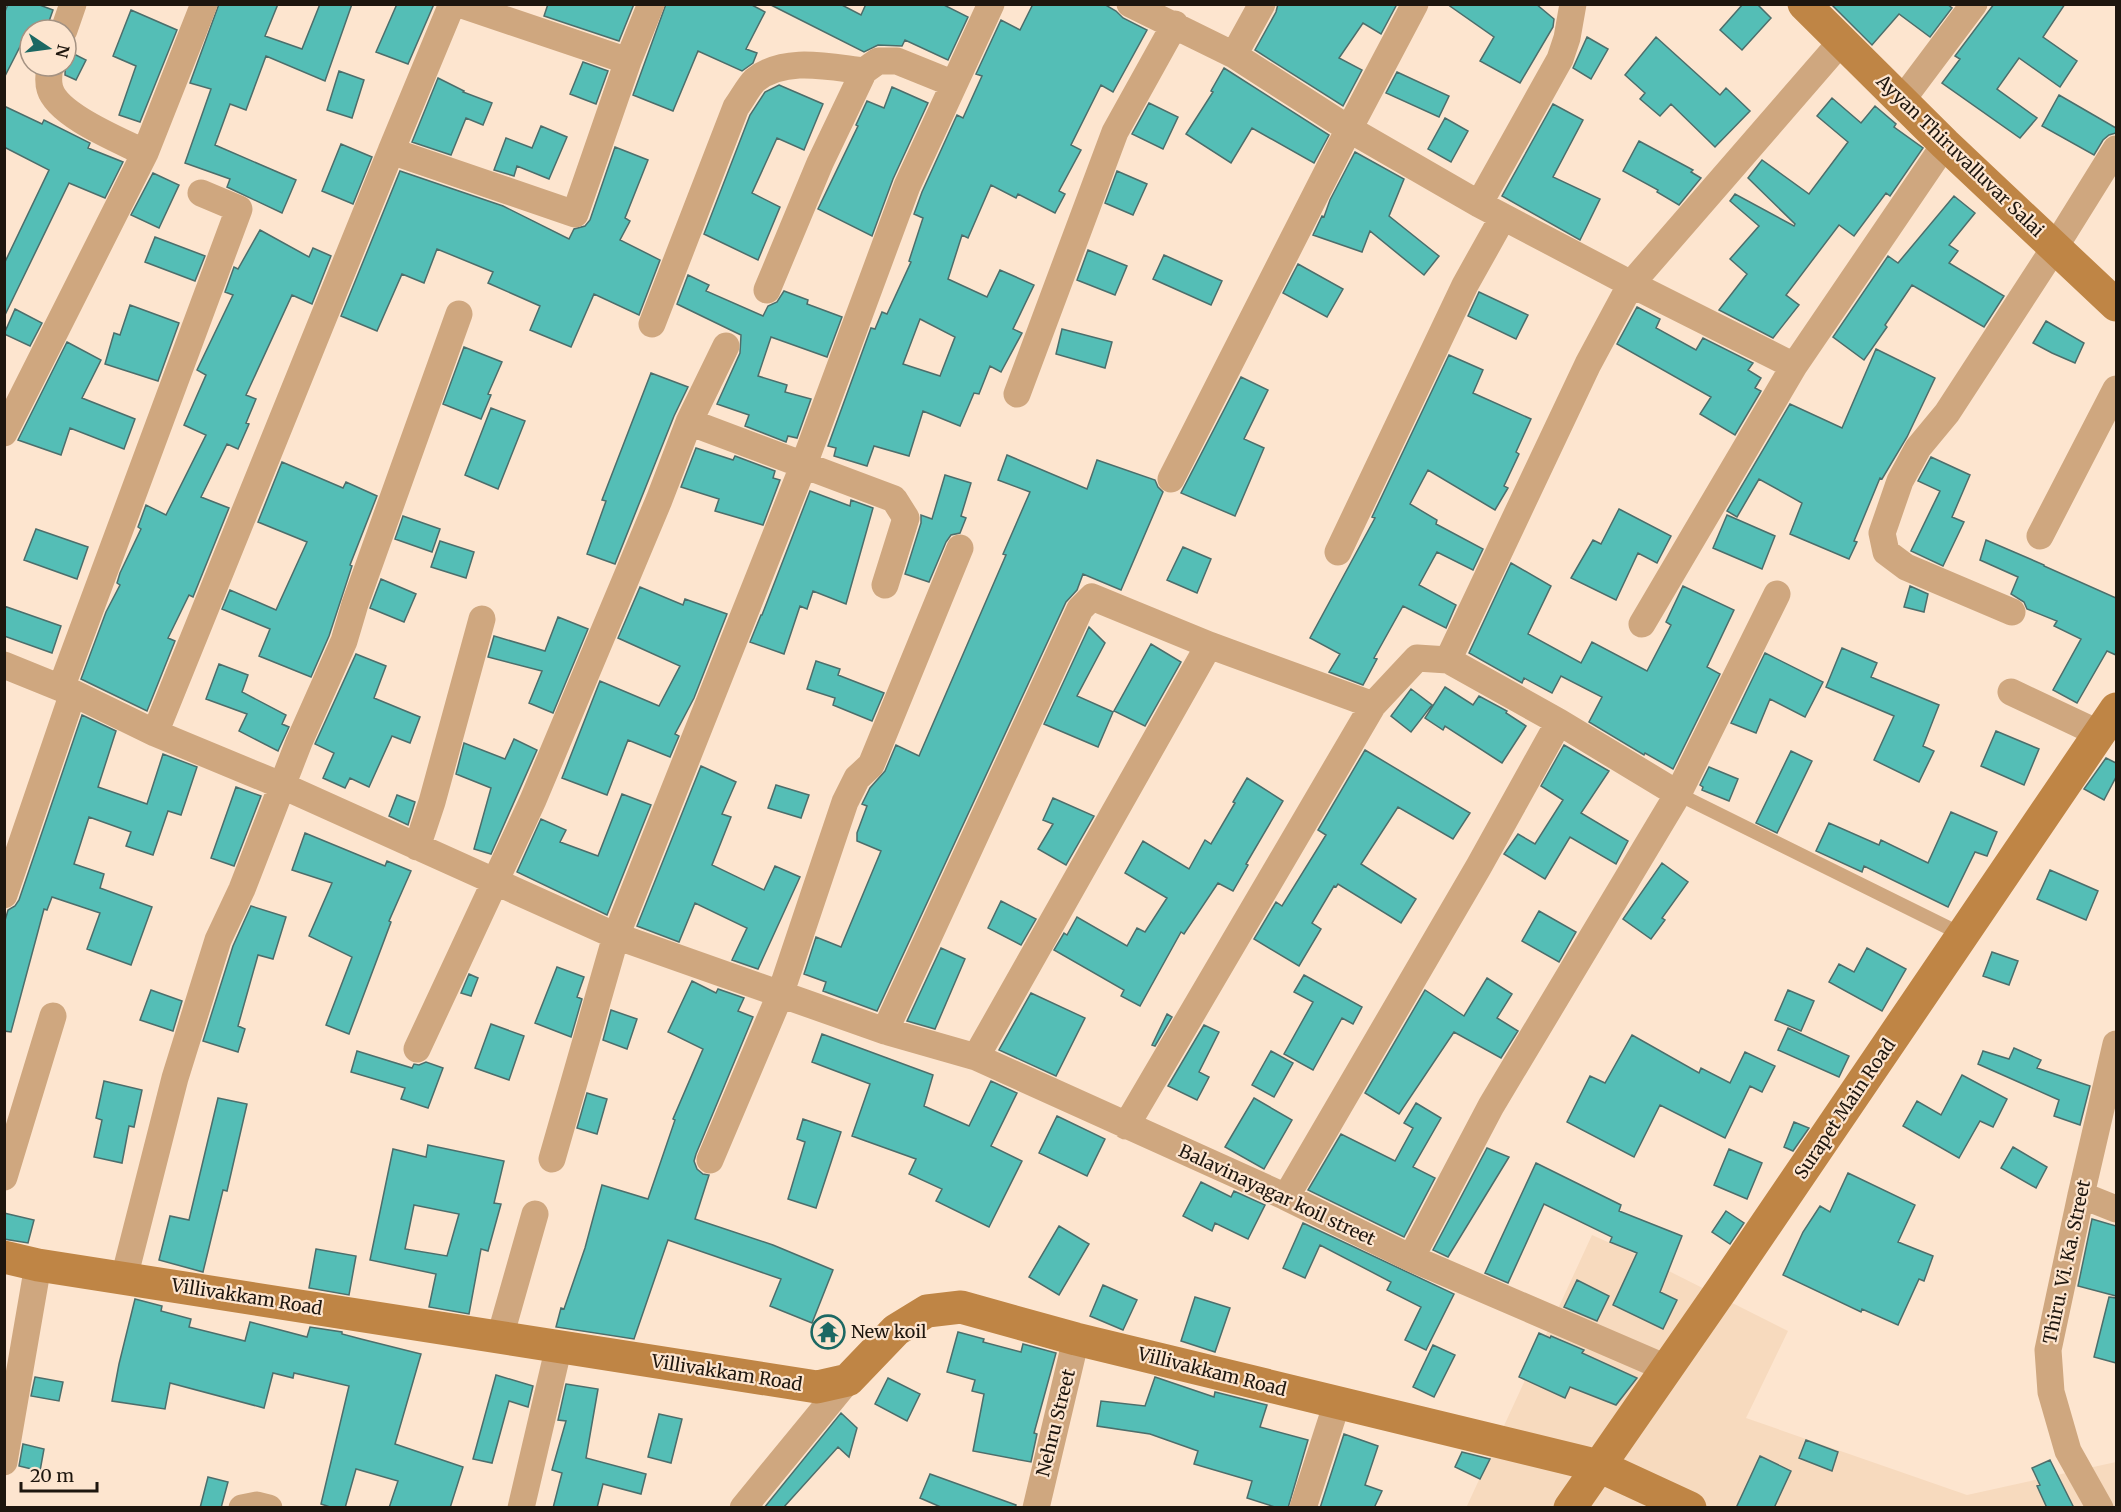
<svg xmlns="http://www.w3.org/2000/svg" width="2121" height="1512" viewBox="0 0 2121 1512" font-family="Merriweather,serif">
<rect width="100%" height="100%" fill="#fde5cf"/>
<!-- built -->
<path fill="#f7dabe" d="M1592 1235 1637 1255 1788 1331 1746 1418 1967 1495 2116 1462V1507L1466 1508Z"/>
<!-- building -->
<path fill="#54beb6" stroke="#4c6e6b" stroke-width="1.5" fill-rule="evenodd" d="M8 4H37L53 10 46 30 28 31 4 78V14Z
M219 4H278L265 36 302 49 320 4H352L325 81 266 56 246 110 230 104 215 145 296 180 282 213 227 187 230 179 185 163 211 89 190 83Z
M397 4H434L408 64 376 52Z
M548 4H634L619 41 544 16Z
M666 4H750L765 12 746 49 757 53 753 63 742 71 698 51 673 111 633 95Z
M769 4H840L861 15 866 4H942L968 17 948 60 905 40 902 46 878 45 864 52Z
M1033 4H1104L1116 11 1123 18 1147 30 1113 92 1101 85 1071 145 1081 150 1059 191 1065 194 1055 213 1018 194 1016 198 991 185 968 238 962 235 948 279 987 297 1000 270 1034 285 1013 329 1022 333 1001 372 990 366 979 394 974 393 960 426 923 411 909 456 874 446 867 466 834 456 836 448 828 446 871 328 875 329 882 312 887 314 911 262 909 261 923 218 914 214 922 192 957 115 963 118 982 76 976 74 1001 20 1020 30ZM920 319 955 337 940 376 903 364Z
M1278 4H1397L1381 34 1363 23 1339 58 1362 70 1343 106 1255 50 1276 12Z
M1447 4H1536L1554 19 1553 27 1520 83 1480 61 1494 37Z
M1743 4H1757L1771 18 1742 50 1720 30Z
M1831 4H1947L1952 8 1930 37 1899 14 1872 45Z
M1994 4H2065L2043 37 2077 61 2060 87 2019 58 1997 89 2037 118 2020 138 1942 83 1960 59 1955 56Z
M131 10 177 30 140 122 119 115 136 66 113 56Z
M1587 37 1608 49 1591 79 1573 68Z
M1656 37 1720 95 1726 88 1750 111 1715 147 1671 104 1660 116 1640 99 1645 93 1625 75Z
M66 50 86 60 76 80 65 75Z
M583 62 608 71 596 104 570 94Z
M1224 68 1329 135 1314 163 1252 128 1231 163 1186 134 1213 92 1211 91Z
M339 71 364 80 352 118 327 110Z
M1397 72 1449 96 1439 117 1386 93Z
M438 78 464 91 463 92 492 103 483 125 466 118 451 155 412 142Z
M779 85 823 104 804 150 777 138 752 193 780 207 758 260 704 234 750 115 765 92Z
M892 87 928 103 893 179 872 236 818 209 858 126 856 125 867 101 884 108Z
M2059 95 2116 128V133L2109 135 2103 140 2094 155 2042 126Z
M1832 98 1861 123 1875 106 1896 124 1894 127 1923 148 1890 196 1886 193 1854 236 1839 225 1786 295 1799 305 1773 338 1719 310 1747 274 1730 259 1759 226 1730 201 1735 194 1794 226 1795 224 1748 178 1762 160 1809 194 1848 142 1817 116Z
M1149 103 1178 117 1163 149 1132 134Z
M1553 104 1583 120 1553 177 1600 199 1580 240 1502 196Z
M4 106 42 124 44 120 90 143 88 148 123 162 105 198 69 183 4 317V264L49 170 4 147Z
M1445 118 1468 131 1451 162 1428 149Z
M541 126 567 137 549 179 517 166 514 176 494 170 506 138 532 148Z
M1639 141 1693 170 1691 172 1701 178 1679 205 1657 192 1658 190 1623 171Z
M341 144 372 157 353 204 322 191Z
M615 147 648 160 625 218 630 221 620 240 660 260 639 315 594 294 571 347 530 330 540 306 488 283 493 272 437 249 424 283 402 274 377 331 341 316 400 171 503 206 569 239 574 229 585 226 590 220Z
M1355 152 1404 179 1389 216 1439 256 1424 275 1370 231 1362 252 1313 235 1322 216 1324 217 1330 200Z
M1117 171 1147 184 1133 215 1105 203Z
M153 173 179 185 159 228 131 215Z
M1954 196 1975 213 1949 245 1958 251 1949 263 2004 296 1984 327 1912 285 1885 325 1887 327 1864 360 1833 337 1888 256 1898 263Z
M260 230 309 257 313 248 331 256 312 304 292 295 246 395 256 399 246 423 249 424 238 449 227 444 201 497 229 508 193 597 189 595 168 638 175 641 147 711 81 679 106 612 120 585 117 583 120 573 141 529 138 527 146 505 166 515 206 435 184 425 206 375 197 370 233 295 225 292 234 267 238 269Z
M155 237 205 256 195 281 145 262Z
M1088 250 1127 266 1115 295 1077 280Z
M1164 255 1222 281 1211 305 1153 279Z
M1298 264 1343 289 1327 317 1283 293Z
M688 275 709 285 706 291 763 316 768 306 777 302 784 291 808 300 807 304 842 317 827 357 771 337 758 376 787 385 785 392 811 399 797 438 788 436 786 442 745 426 749 415 717 404 740 353 741 335 677 304Z
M1479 292 1528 315 1516 339 1468 316Z
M130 305 179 323 158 381 105 364 114 333 120 335Z
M1637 307 1660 319 1656 328 1696 350 1703 338 1753 363 1748 370 1761 378 1755 388 1761 391 1735 435 1700 414 1711 397 1617 344Z
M15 309 42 323 30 346 4 334Z
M2046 321 2084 343 2075 363 2052 353 2033 343Z
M1062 329 1112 342 1105 368 1056 354Z
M67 342 101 360 82 398 135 419 124 449 70 428 61 455 18 440Z
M464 347 502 362 488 394 491 395 481 419 443 404Z
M1876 349 1935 378 1907 437 1882 479 1880 478 1854 541 1857 542 1849 559 1790 534 1802 503 1759 479 1737 517 1727 511 1790 404 1842 428Z
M1449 355 1483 370 1473 393 1531 419 1516 452 1519 454 1504 486 1508 488 1495 510 1428 470 1410 504 1437 520 1436 524 1483 549 1473 570 1437 552 1419 585 1456 605 1446 628 1403 606 1374 658 1377 659 1363 685 1329 672 1340 654 1310 638 1375 518 1372 517Z
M651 373 688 387 674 416 615 564 587 554 606 501 602 500Z
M1241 377 1268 390 1244 439 1264 448 1235 516 1181 493Z
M491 408 525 421 498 489 465 475Z
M696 448 733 460 735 456 775 471 773 478 780 480 763 525 715 511 719 499 681 487Z
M1007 455 1087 489 1097 460 1155 480 1158 487 1163 492 1121 590 1083 574 1077 590 1066 602 877 1011 823 991 826 982 804 974 816 937 841 947 881 851 857 841V833L867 806 862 804 870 788 885 771 896 745 919 756 1006 555 1003 554 1030 492 998 480Z
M1931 457 1970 475 1952 517 1964 522 1943 566 1911 551 1940 491 1918 481Z
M282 462 343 488 346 482 377 496 350 565 352 566 329 636 311 677 259 656 270 629 222 609 230 590 276 610 307 542 258 522Z
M945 475 971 483 961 516 966 518 960 533 951 535 946 542 929 582 905 574 921 523V515L932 519Z
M810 491 850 506 851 500 873 508 846 604 813 591 807 609 800 606 784 654 750 642 761 615H762Z
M1619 509 1671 536 1657 563 1638 553 1616 600 1571 578 1593 540 1601 544Z
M1727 515 1775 536 1762 569 1713 548Z
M403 516 440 529 432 552 395 539Z
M36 529 88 547 77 579 24 560Z
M1986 540 2044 565V566L2116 598V655L2107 651 2077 703 2053 690 2081 639 2054 626 2057 621 2027 609 2024 602 2011 594 2018 577 1980 560Z
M440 541 474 552 466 578 431 567Z
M1183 547 1211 559 1197 593 1167 580Z
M1511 563 1551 586 1528 634 1581 663 1592 642 1647 671 1671 625 1666 622 1683 586 1734 610 1707 667 1720 674 1673 769 1645 753 1644 755 1589 722 1602 697 1561 676 1552 693 1524 678 1522 683 1469 653Z
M381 579 416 594 404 622 370 608Z
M1910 586 1928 594 1924 612 1904 607Z
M640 587 683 605 685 599 727 614 694 698 675 734 679 736 670 757 628 740 607 795 562 778 600 681 659 706 680 666 618 638Z
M4 606 61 626 52 653 4 636Z
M558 617 588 629 553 713 529 703 542 671 488 657 494 636 545 651Z
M1089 627 1105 643 1077 696 1113 712 1098 747 1044 724Z
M1151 644 1181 662 1145 726 1114 711Z
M1842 648 1877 663 1871 677 1939 705 1923 746 1934 751 1919 782 1874 760 1894 716 1826 687Z
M1765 653 1823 682 1805 717 1770 699 1756 733 1731 723Z
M356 654 386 666 374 698 420 717 410 743 392 736 369 787 350 778 345 788 323 778 334 753 315 744Z
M816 661 840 669 838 675 884 693 872 721 833 705 835 698 807 689Z
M219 664 248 675 242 692 286 715 282 724 289 727 278 751 239 731 247 714 206 699Z
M1445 687 1473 705 1479 696 1507 711 1506 713 1526 726 1502 763 1445 726 1443 730 1425 718Z
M1411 689 1432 705 1411 732 1391 716Z
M82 715 116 731 98 787 147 804 163 754 197 767 181 815 168 811 153 855 126 846 131 832 89 817 74 864 104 874 100 888 152 907 131 965 87 949 100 913 52 897 47 910 44 909 11 1032 4 1031V924L8 910 15 906 19 900Z
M1996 731 2039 749 2024 785 1981 766Z
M514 739 537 750 491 854 474 849 491 788 456 774 464 743 505 759Z
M1564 745 1609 771 1581 813 1628 841 1616 864 1570 837 1545 879 1504 854 1518 834 1535 844 1563 800 1541 786Z
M1365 750 1470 813 1453 839 1398 807 1361 864 1416 899 1401 923 1338 884 1336 887 1334 886 1312 923 1321 929 1299 966 1254 939 1276 902 1282 906 1326 835 1318 830Z
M1791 751 1812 761 1777 833 1756 823Z
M2106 758 2116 763V777L2104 800 2084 789Z
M701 766 736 782 722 814 731 817 712 865 764 890 775 866 800 877 758 969 732 960 747 928 695 903 679 942 637 926Z
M1709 767 1738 779 1729 801 1702 790 1703 787 1700 785Z
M1247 778 1283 801 1246 864 1248 865 1233 891 1218 883 1184 934 1181 932 1140 1006 1121 996 1124 990 1054 950 1064 933 1067 935 1077 917 1127 946 1137 928 1145 932 1167 898 1125 873 1143 841 1189 869 1205 840 1211 844 1235 803 1233 802Z
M776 785 809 795 801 818 768 808Z
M236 787 261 796 234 866 211 858Z
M622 794 651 805 607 915 517 872 541 819 566 830 560 842 598 856Z
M397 795 415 802 408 825 389 816Z
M1053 798 1094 816 1066 865 1038 849 1053 824 1043 820Z
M1951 812 1997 832 1987 856 1975 852 1948 907 1864 866 1862 872 1816 851 1829 823 1879 845 1881 840 1928 863Z
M305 833 385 866 387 861 411 871 389 921 391 922 349 1034 326 1025 352 957 309 936 332 883 292 870Z
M1662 863 1688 882 1662 918 1665 920 1651 939 1623 919Z
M2050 870 2098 891 2086 920 2037 899Z
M1001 901 1036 919 1021 945 988 928Z
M251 906 286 917 273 959 258 955 238 1026 245 1029 238 1052 203 1041 233 946Z
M1539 911 1576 932 1559 962 1522 941Z
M941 948 965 959 935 1029 907 1021Z
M1867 948 1906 969 1882 1011 1829 982 1839 964 1854 972Z
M1992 952 2018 961 2009 985 1983 976Z
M557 967 584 977 577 997 582 999 571 1037 535 1023Z
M469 974 478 978 471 996 461 993Z
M1304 975 1362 1007 1353 1024 1342 1018 1313 1070 1284 1054 1313 1002 1294 992Z
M1487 978 1512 994 1497 1018 1518 1031 1501 1058 1454 1032 1399 1114 1365 1093 1425 990 1464 1016Z
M692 981 716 993 718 989 744 998 738 1011 753 1017 696 1154 694 1161 697 1169 703 1174 709 1175 695 1219 773 1245 833 1270 812 1323 770 1306 781 1279 668 1240 634 1339 556 1327 561 1308 564 1309 585 1248 602 1185 648 1199 675 1120 673 1119 703 1049 668 1032Z
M151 990 182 1001 173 1031 140 1020Z
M1788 990 1814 1001 1801 1031 1775 1020Z
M1031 993 1085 1018 1056 1076 999 1050Z
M611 1010 637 1019 627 1049 603 1040Z
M1167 1014 1172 1017 1155 1046 1152 1045Z
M491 1024 524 1036 509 1080 475 1068Z
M1204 1025 1219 1032 1199 1072 1209 1077 1197 1100 1168 1086Z
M1788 1028 1849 1056 1839 1077 1778 1050Z
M822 1034 933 1075 924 1106 969 1126 991 1081 1017 1093 991 1146 1022 1161 989 1227 936 1201 942 1189 909 1174 916 1159 852 1136 870 1084 812 1062Z
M1632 1035 1699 1073 1701 1068 1730 1083 1745 1052 1775 1066 1762 1092 1750 1086 1725 1138 1660 1105 1634 1157 1567 1122 1590 1076 1605 1083Z
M2014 1048 2041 1060 2037 1068 2090 1086 2080 1125 2054 1116 2059 1100 1978 1064 1983 1051 2009 1059Z
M357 1051 412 1068 414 1064 419 1065 426 1062 443 1068 428 1108 401 1099 405 1088 351 1072Z
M1271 1051 1293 1063 1274 1097 1252 1085Z
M1962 1075 2007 1099 1993 1127 1980 1121 1959 1158 1903 1126 1917 1101 1941 1115Z
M104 1081 142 1090 134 1127 129 1126 122 1163 94 1157 102 1120 96 1118Z
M587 1093 607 1099 597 1134 577 1128Z
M218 1098 247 1104 227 1191 223 1190 203 1272 159 1260 170 1216 189 1220Z
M1254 1098 1292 1120 1264 1169 1225 1147Z
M1416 1103 1441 1118 1413 1167 1435 1178 1404 1237 1308 1190 1341 1134 1395 1161 1413 1128 1404 1123Z
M1057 1116 1105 1139 1087 1176 1039 1153Z
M803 1119 841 1132 816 1208 788 1199 805 1142 797 1139Z
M1794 1122 1809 1128 1793 1151 1784 1147Z
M428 1145 504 1161 494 1203 501 1204 488 1251 481 1249 469 1314 429 1307 436 1274 370 1260 393 1149 426 1157ZM414 1205 459 1214 447 1256 405 1249Z
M2013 1147 2047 1167 2036 1188 2001 1168Z
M1487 1148 1509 1157 1448 1257 1433 1250Z
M1729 1149 1762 1163 1747 1199 1714 1185Z
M1536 1163 1621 1205 1619 1211 1682 1236 1660 1292 1677 1300 1663 1329 1613 1305 1637 1253 1610 1242 1612 1237 1544 1204 1508 1283 1485 1273Z
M1848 1173 1915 1205 1898 1242 1933 1256 1924 1281 1919 1279 1898 1325 1862 1309 1861 1312 1783 1275 1803 1232 1820 1206 1830 1212Z
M1201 1182 1231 1197 1234 1191 1265 1205 1248 1239 1215 1223 1212 1231 1183 1216Z
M1726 1211 1744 1223 1730 1244 1712 1232Z
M4 1213 34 1220 28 1243 4 1239Z
M2092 1219 2116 1226V1296L2078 1286Z
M1303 1223 1454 1294 1426 1350 1405 1340 1421 1307 1387 1290 1391 1282 1320 1245 1305 1278 1283 1268Z
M1059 1226 1089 1244 1059 1295 1029 1277Z
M316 1249 356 1256 349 1295 309 1288Z
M1577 1280 1609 1296 1597 1321 1564 1307Z
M1103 1285 1137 1300 1123 1330 1090 1316Z
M1195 1297 1230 1308 1215 1352 1181 1341Z
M2109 1297 2116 1298V1363L2094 1357Z
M135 1299 162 1306 161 1311 191 1319 189 1327 245 1341 250 1322 307 1337 310 1327 342 1332V1334L361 1339 421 1354 395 1444 463 1467 450 1508H389L398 1481 356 1469 345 1508H333L321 1504 349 1386 294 1373 293 1378 273 1373 264 1408 170 1383 165 1409 112 1401 119 1364Z
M958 1332 984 1339 983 1342 1021 1352 1023 1344 1056 1353 1034 1433 1037 1434 1031 1462 973 1451 984 1394 972 1391 975 1380 947 1372Z
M1539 1333 1550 1338 1551 1336 1584 1350 1582 1353 1637 1378 1616 1405 1570 1387 1565 1398 1519 1377Z
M1433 1345 1455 1355 1434 1397 1413 1387Z
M496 1375 533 1386 528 1407 509 1401 492 1463 473 1459Z
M35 1377 63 1382 59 1401 31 1396Z
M1155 1377 1214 1397 1215 1392 1267 1405 1260 1427 1308 1440 1288 1508H1278L1247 1498 1252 1481 1194 1464 1198 1451 1150 1434 1097 1426 1101 1401 1145 1406Z
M888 1378 920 1394 907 1421 875 1404Z
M566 1384 598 1389 586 1458 646 1474 641 1494 603 1484 597 1508H553L562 1473 552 1470 566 1421 558 1420Z
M841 1413 857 1428 849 1457 838 1447 783 1508H764Z
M659 1414 682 1419 671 1463 648 1457Z
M1344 1434 1378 1446 1365 1485 1382 1491 1374 1508H1320Z
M1806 1440 1838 1452 1832 1471 1799 1458Z
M23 1444 44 1449 40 1471 19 1466Z
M1462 1452 1490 1459 1480 1479 1455 1467Z
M1760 1456 1791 1471 1774 1508H1736Z
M2050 1460 2074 1508H2047L2037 1486 2040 1485 2032 1468Z
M930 1474 1016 1505 1015 1508H943L920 1498Z
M208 1477 228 1482 221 1508H200Z"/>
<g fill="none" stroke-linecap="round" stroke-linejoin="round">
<!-- lane -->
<path stroke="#cfa77f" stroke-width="14" d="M1678 794 1963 935"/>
<!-- street -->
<path stroke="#cfa77f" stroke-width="27" d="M452 4 391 151 575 214 628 61 651 4
M459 4 628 61
M1130 4 1234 55 1349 129 1479 204 1631 284 1794 366
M64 30 73 4
M1234 55 1262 4
M50 66C49 72 48 83 50 89 58 116 122 141 145 153
M1902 100 1974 4
M1479 204 1560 59 1567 38 1573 4
M767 290 820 163 864 71 878 61H897L954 84
M652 324 736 107C742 99 748 87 755 80 785 56 829 67 864 71
M1017 394 1115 132 1175 24
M689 422 894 499 906 518 885 585
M4 433 145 153 204 4
M1171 479 1349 129 1415 4
M2040 536 2116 389
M1338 552 1465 285 1503 217
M2012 612 1906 567 1886 552 1882 533 1900 481 1918 448 1947 413 2055 247 2116 149
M1642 624 1794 366 1945 144
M1209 645 1373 705
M1448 660 1559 722 1678 794
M4 665 73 693 155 733 283 786 616 936 885 1031 976 1057 1286 1197 1411 1258 1666 1368
M61 688 239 209 201 193
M2011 692 2100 734
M155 733 391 151
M417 847 432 802 482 619
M4 895 73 693
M885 1031 1080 609 1092 597 1209 645 976 1057
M417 1049 533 800 659 500 689 422 726 346
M1126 1126 1373 705 1417 658 1448 660 1588 364 1631 284 1841 42
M552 1159 616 936 804 464 907 186 991 4
M710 1160 780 995 845 802 857 778 871 765 960 548
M4 1177 53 1016
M2081 1195 2116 1209
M1286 1197 1479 866 1559 722
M1411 1258 1491 1106 1678 794 1777 594
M124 1278 175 1078 218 940 242 889 299 742 344 641 355 604 459 314
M500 1337 535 1214
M4 1462 38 1265
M242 1508 257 1505 269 1508
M521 1508 559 1346
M743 1508 848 1380
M1036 1508 1076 1339
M1303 1508 1337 1403
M2100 1508 2068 1451 2051 1392 2048 1350 2081 1195 2116 1044"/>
<!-- secondary -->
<path stroke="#bf8545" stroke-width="33" d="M1804 4 1945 144 2116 305
M4 1257 38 1265 817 1387 848 1380 896 1330 927 1311 961 1307 1076 1339 1599 1466 1690 1508
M1570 1508 1722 1289 2116 709"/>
</g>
<!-- icons -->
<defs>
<symbol id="temple-ring" viewBox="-11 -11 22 22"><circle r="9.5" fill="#fde5cf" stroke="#1c6863" stroke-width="1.5"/><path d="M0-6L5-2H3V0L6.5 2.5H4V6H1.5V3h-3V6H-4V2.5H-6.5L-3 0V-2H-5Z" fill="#1c6863"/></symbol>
</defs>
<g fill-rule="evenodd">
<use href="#temple-ring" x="809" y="1313" width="38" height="38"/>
</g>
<g text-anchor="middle" stroke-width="4.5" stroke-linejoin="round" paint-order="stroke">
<!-- street labels -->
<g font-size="18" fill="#1e160e" stroke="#fde5cf">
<text transform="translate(1960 156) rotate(44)" y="6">Ayyan Thiruvalluvar Salai</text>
<text transform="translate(1845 1109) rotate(-56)" y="6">Surapet Main Road</text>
<text transform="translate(1277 1195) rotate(25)" y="6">Balavinayagar koil street</text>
<text transform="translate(2067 1262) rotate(-78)" y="6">Thiru. Vi. Ka. Street</text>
<text transform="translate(247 1297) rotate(9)" y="6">Villivakkam Road</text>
<text transform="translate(1212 1372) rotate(14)" y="6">Villivakkam Road</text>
<text transform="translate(727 1373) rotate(9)" y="6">Villivakkam Road</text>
<text transform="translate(1056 1423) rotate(-76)" y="6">Nehru Street</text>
</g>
<!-- poi labels -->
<g font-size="18" fill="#1e160e" stroke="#fde5cf" text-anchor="start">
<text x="851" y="1338">New koil</text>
</g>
</g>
<!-- border -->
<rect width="2121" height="1512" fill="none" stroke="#1e160e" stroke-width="12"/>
<!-- north arrow -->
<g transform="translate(48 48) rotate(103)"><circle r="28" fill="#fde5cf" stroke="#a49282" stroke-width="1.5"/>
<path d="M0-4.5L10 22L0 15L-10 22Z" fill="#1c6863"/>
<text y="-9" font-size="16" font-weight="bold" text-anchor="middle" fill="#1e160e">N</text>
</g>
<!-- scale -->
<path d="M21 1482v9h76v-9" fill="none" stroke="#1e160e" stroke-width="3"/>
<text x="30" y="1482" font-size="18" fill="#1e160e" stroke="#fde5cf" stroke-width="4.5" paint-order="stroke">20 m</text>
</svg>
